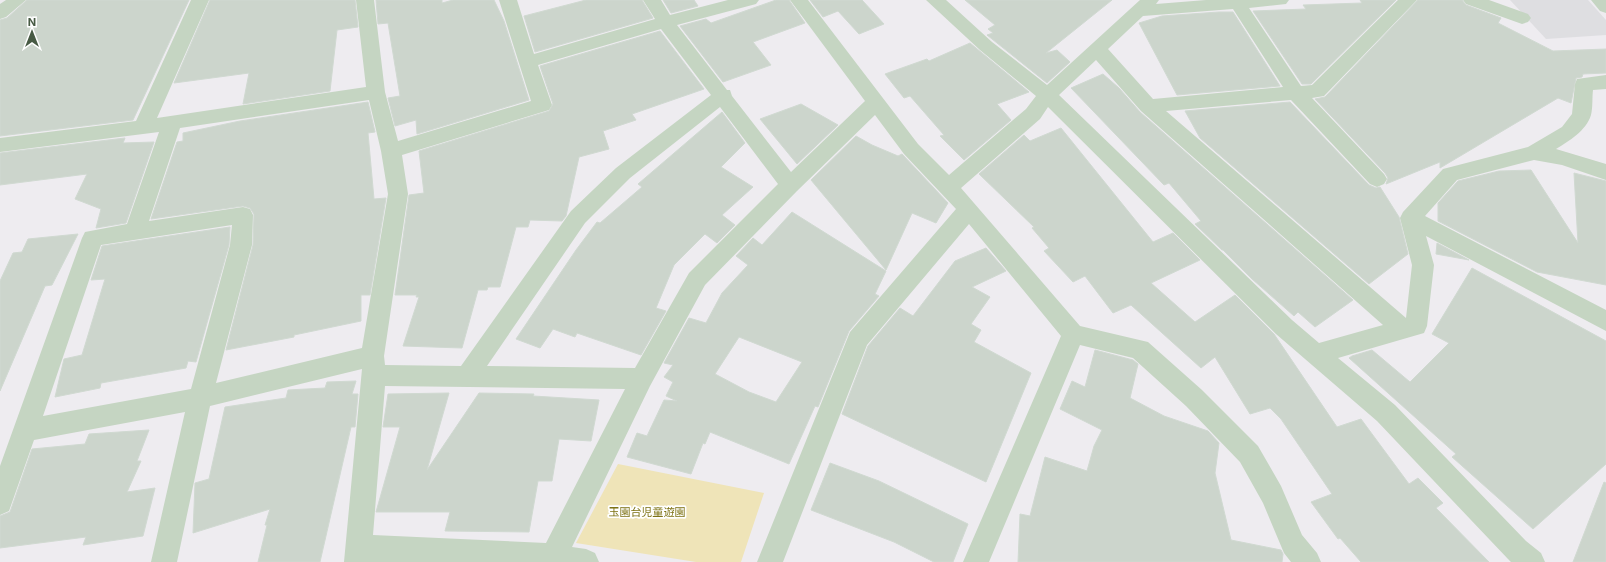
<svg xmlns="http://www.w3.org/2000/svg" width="1606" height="562" viewBox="0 0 1606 562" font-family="Inter,'Noto Sans JP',sans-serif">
<rect width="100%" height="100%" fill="#eeecf0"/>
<!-- education -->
<path fill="#dedee1" d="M1510 0H1588L1606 20V35L1546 39Z"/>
<!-- green -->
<path fill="#efe4b8" d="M618 464 764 493 741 562H696L576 543Z"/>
<!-- building -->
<path fill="#ccd5cc" stroke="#d0d9d1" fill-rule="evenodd" d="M27 0H189L133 120 0 136V20L7 18Z
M210 0H355L358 27 337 30 330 91 243 104 249 73 174 83Z
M376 0H442V3L453 0H494L504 21 529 100 417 134 416 120 395 126 388 98 400 96 388 23 378 24Z
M586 0H642L653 18 535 52 524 16Z
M663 0H694L698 6 671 13Z
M776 0H789L805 23 753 42 771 65 723 82 680 26 706 19 711 23Z
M810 0H862L884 24 859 34 838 11 823 17Z
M965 0H1112L1046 53 1057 50 1070 62 1047 83 987 35 993 33 988 29 995 25Z
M1360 0H1396L1311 84H1302L1253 11 1306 9 1303 5 1362 3Z
M1418 0H1462L1466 5 1501 18 1498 23 1553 51 1606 49V73L1583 74 1582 77 1576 78 1571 103 1558 98 1440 168V162L1386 184 1388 178 1385 173 1315 99 1325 97Z
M1219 12H1233L1280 86 1177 95 1139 23 1162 16Z
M660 31 704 89 632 114 636 120 603 131 609 149 579 157 566 216 562 221 530 220 528 227H516L500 287H488L487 290H478L462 348 403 346 419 297H416L417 295H395L409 195 424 193 419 151 549 111 553 104 540 66Z
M970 43 1029 92 997 104 1011 120 964 160 940 136 944 135 910 96 904 98 885 74 927 59 929 61Z
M1103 74 1119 88 1140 112 1353 300 1315 327 1298 312 1294 316 1252 279 1223 250H1222L1195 224 1201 221 1169 183 1164 185 1071 88Z
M368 102 375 132 368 133 374 199 386 198 370 295H361V321L294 335V337L226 350 253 245 254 214 250 208 243 206 151 219 177 142 183 141V133L240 121Z
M1290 102 1369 185 1376 188 1380 187 1399 217 1408 254 1369 284 1200 138 1185 111Z
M801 104 838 125 797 164 760 119Z
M722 112 745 143 721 167 753 187 722 215 735 225 717 243 705 234 674 265 656 308 666 311 641 355 577 333 575 337 553 329 540 348 516 339 576 250 597 222 600 223 642 187 638 184Z
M1061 128 1153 242 1173 233 1200 260 1151 283 1195 322 1235 295 1274 334 1337 427 1361 419 1409 484 1418 478 1443 503 1436 508 1489 562H1361L1340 538 1338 539 1311 502 1332 494 1281 419 1270 408 1250 414 1215 357 1201 368 1131 305 1113 313 1085 276 1073 282 1044 251 1049 248 1032 228 1034 227 979 174 1024 135 1030 141Z
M856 136 872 145 898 156 902 154 948 203 936 223 912 213 886 270 811 180Z
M125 138 123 143 154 142 126 223 96 228 101 209 75 199 87 174 0 185V153Z
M1531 170 1578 243 1574 173 1606 181V285L1537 272 1438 221V203L1458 181 1499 171Z
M792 212 886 271 875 294 879 296 849 331 818 407 815 406 789 464 710 432 705 444 703 443 691 474 627 457 637 433 647 436 664 400 677 401 666 396 673 382 664 377 673 365 664 363 689 318 706 323 722 293 748 265 736 256 753 238 762 245ZM739 337 802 362 776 402 749 392 715 374Z
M230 227 229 245 196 362 188 361 186 368 101 383 100 388 55 397 64 359 82 355 105 279 91 280 102 246Z
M78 234 52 285 45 286 0 391V281L13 253 22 252 28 239Z
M1437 243 1469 260 1436 254Z
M986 248 1006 271 972 287 990 297 971 324 981 330 974 342 1031 373 986 482 842 414 868 346 900 308 913 316 955 261Z
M1472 268 1606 341V464L1533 529 1452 457 1456 454 1349 358 1352 356 1372 350 1410 382 1449 343 1432 334Z
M1095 350 1133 360 1138 364 1130 398 1164 416 1208 431 1219 443 1215 473 1231 540 1281 550 1283 554 1282 562H1018L1020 514 1030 516 1045 457 1087 471 1094 446 1102 430 1060 409 1072 381 1085 387Z
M356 381 352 394H358L355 427H351L320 562H258L267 525H265L270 509 193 533 195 483 209 479 225 407 286 398 288 390 325 388 327 382Z
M449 393 427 470 479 393 534 394 533 396 599 400 591 441 559 439 552 481H538L529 532 445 531 450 512H376L400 427H383L388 394Z
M149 430 137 461H141L127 492 155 488 143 536 83 545 86 537 0 548V516L10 512 32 449 85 444 89 434Z
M830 463 879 481 968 524 953 562H934L894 542 811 510Z
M1604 482 1606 483V562H1573Z"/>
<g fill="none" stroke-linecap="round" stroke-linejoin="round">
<!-- minor -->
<path fill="#c5d5c2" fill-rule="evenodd" d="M6 0H26L6 17 0 19V4Z
M191 0H209L157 118 366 87 356 0H374L385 92 398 141 531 101 499 0H517L534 54 655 19 643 0H661L670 15 728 0H759L756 4 677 25 727 90H730L732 96 791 172 865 101 790 0H808L918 144 949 175 1026 109 1036 96 980 50 926 0H946L992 42 1047 85 1140 0H1159L1156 4 1206 0H1289L1286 4 1249 8 1301 86 1312 85 1398 0H1417L1324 96 1312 98 1384 174 1387 179 1384 184 1377 187 1370 184 1291 100 1166 111 1406 318 1412 265 1400 218 1403 212 1443 169 1528 147 1562 127 1572 114 1575 84 1577 79 1606 75V89L1593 90C1592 98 1593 107 1591 115 1586 131 1569 141 1556 149L1606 164V180L1562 165 1534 160 1457 180 1425 216 1606 310V331L1426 236 1434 265 1427 326 1424 333 1338 358 1395 405 1526 541 1541 553 1545 562H1511L1508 559 1377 421 1276 334 1048 107 1040 119 961 188 1080 326 1148 342 1202 390 1258 446 1281 486 1302 535 1317 553 1321 562H1291L1284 553 1263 503 1240 462 1186 406 1133 358 1080 345 989 562H963L1061 336 969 224 867 345 783 562H757L850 332 956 209 904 154 875 115 797 191 705 285 650 386 572 547 586 549 595 553 599 562H344L362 369 210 406 177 562H151L185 412 34 440 9 511 0 515V466L82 238 85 232 127 224 159 132 0 152V138L136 121ZM1233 9 1283 87 1153 99 1108 49 1143 16ZM661 29 711 95 616 168 571 211 461 366 385 365 384 356 408 194 402 155 549 110 552 105 538 65ZM1096 60 1141 111 1383 325 1319 343 1292 320 1059 95ZM369 100 381 151 388 194 362 348 216 383 252 245 253 215 250 209 243 207 149 221 180 128ZM720 107 778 184 689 273 635 368 487 366 585 223 630 178ZM232 225 230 245 191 389 43 416 101 245ZM385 386 625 389 546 543 373 535Z
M1463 0H1489L1528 14 1531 18 1528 22 1522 24 1466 4Z
M1591 0H1606V13L1600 11Z"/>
</g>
<g text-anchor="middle" stroke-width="3.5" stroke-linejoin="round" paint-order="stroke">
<!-- park labels -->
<g font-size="11" fill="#7d7214" stroke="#fff">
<text x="647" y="516">玉園台児童遊園</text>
</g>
</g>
<!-- north arrow -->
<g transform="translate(32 32)" stroke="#ffffff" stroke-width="3" paint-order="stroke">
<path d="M0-3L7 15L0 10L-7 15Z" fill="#475a44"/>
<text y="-6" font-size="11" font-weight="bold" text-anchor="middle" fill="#475a44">N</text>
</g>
</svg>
